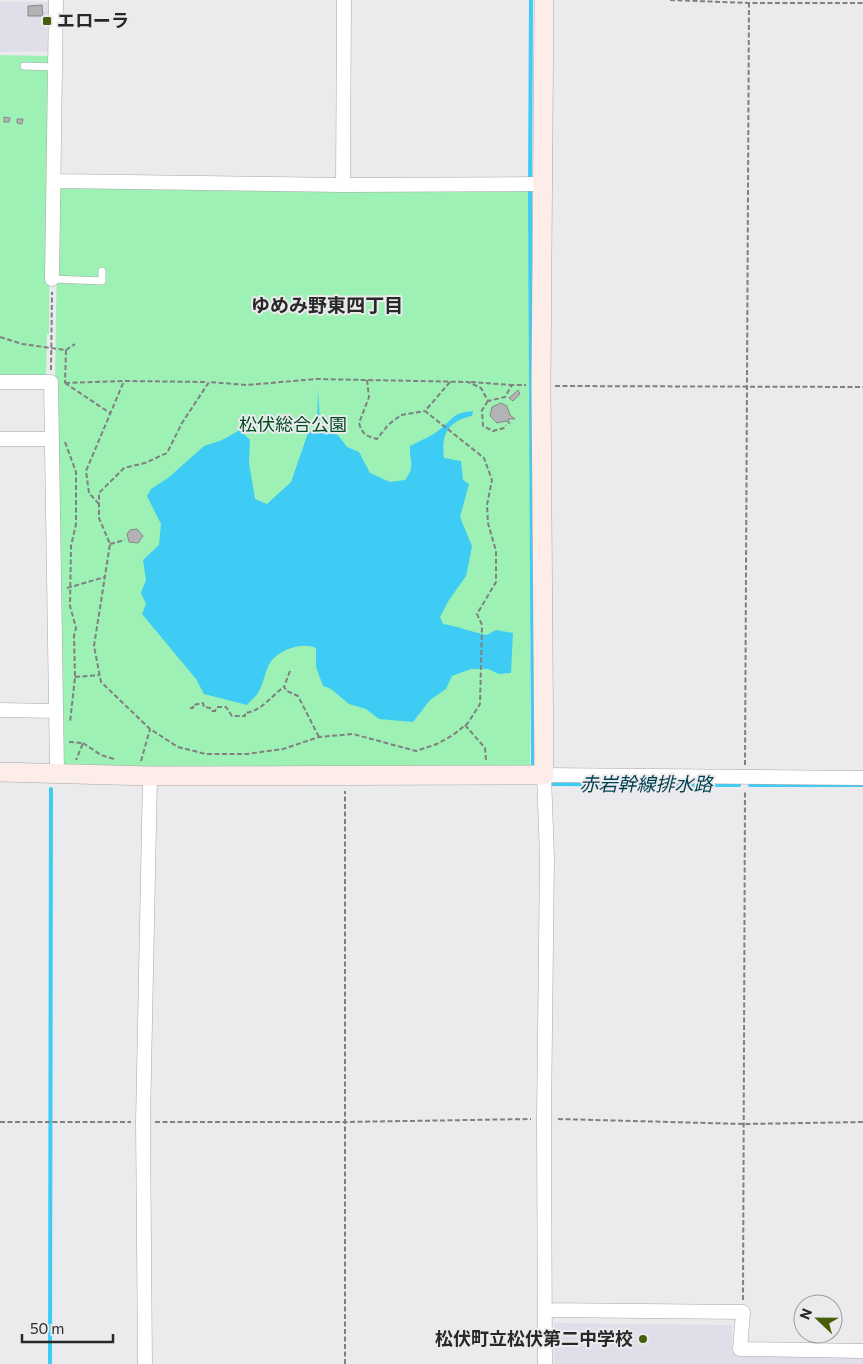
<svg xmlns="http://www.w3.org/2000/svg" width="863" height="1364" viewBox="0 0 863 1364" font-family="Commissioner,'Noto Sans JP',sans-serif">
<rect width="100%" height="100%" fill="#ebebee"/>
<!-- built -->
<path fill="#e0dfe9" d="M0 2H49V51L0 52Z
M554 1323 732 1325V1353L863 1358V1364H554Z"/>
<!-- green -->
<path fill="#9df1b4" d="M0 55 49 56 51 70 49 334H47L46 376 0 379Z
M58 186 530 190V280L535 374H530V428H535V624L530 626V775L60 770 55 382Z"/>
<!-- water -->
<path fill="#3eccf4" d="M318 389 320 424 326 431 338 435 347 447 359 452 370 473 390 482 405 480C416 466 409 461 410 446 419 441 431 437 439 430 454 419 451 413 473 411L472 416C448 421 441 434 444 458L461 461 463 480 469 484 460 517 472 546 469 562 466 576 449 600 440 617 443 624C458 626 471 632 487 635L496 630 513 633 511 673 499 674 488 669H471L452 676 446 689 430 700 413 722 379 719 366 709 349 704 331 689 323 686 316 667V648C303 642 282 649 272 660 265 669 264 683 258 693 255 698 250 701 247 705L204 694 196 679 142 614 146 604 141 593 146 580 143 560 159 545 161 524 147 496 151 489 168 478 204 446 222 440 240 430 250 440 249 463 255 499 267 504 291 482 308 433 317 426Z"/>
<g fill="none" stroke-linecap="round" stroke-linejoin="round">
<!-- stream -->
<path stroke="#3eccf4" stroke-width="4" d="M531 0 530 190 533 769
M552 784 739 785
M750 785H863
M50 1364 51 789"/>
</g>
<!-- building -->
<path fill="#b3b2b4" stroke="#888789" d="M42 5 43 16H28V6Z
M4 117 10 118 9 122H4Z
M17 119H23L22 124 17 123Z
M518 390 520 394 513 401 509 398Z
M501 403 507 406 510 415 515 419H508L510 424 506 421 497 423 490 416 492 407Z
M137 529 143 536 138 543 129 542 127 534 130 530Z"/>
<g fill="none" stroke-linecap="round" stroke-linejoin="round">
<defs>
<path id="lane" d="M24 66 55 67
M52 279 102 281V271"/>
<path id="street" d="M54 181 343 185 542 184
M343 185 344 0
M52 279 56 0
M0 382H51L57 772
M0 439H52
M0 710 56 711
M545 1310 743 1312 740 1349 863 1351
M145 1364 143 1122 150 776
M545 1364 544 1119 547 857 544 775 863 778"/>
<path id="secondary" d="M0 772 150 776 544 775 541 386 544 0"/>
</defs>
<!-- lane casing -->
<use href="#lane" stroke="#a7a7a9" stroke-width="8"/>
<!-- street casing -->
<use href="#street" stroke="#a7a7a9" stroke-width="15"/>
<!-- secondary casing -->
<use href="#secondary" stroke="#a7a7a9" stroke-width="20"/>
<!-- path -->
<path stroke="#808082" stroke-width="2" stroke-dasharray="5 2.5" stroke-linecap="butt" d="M670 0 749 3H863
M0 337 22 344 66 350 65 383
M66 350 75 344
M51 370 52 292
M367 380 369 397 359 423C362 434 366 436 377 439L388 425 401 415 425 411
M450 382 425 411 484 458 492 480 487 505 488 523 496 551V582L477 614 482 625 480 704 468 723 453 735 437 744 416 751 353 734 319 737 283 749 247 754H206L178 747 150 729 101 682 94 646 110 544 99 518V493L124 468 145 463 167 453 182 423 209 382 247 385 316 379 468 382 481 388 488 401 505 397 512 385H526
M471 382 512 385
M65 383 124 381 207 382
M65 383 110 413
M555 386 863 387
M488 401 482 410 483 426 493 431 504 428 506 425
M65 442 76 472V524L71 546 70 606 76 628 74 636 75 677 70 723
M99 504 89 493 86 471 124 381
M110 544 125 540
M67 588 105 577
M290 671 284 687 287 691 298 696 319 737
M75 677 100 675
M190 708H193V705L203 703 204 707 210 708 212 711H215L217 707H226L232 716H245V713C262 711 271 696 284 687
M465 725 485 748 486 760
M69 742 83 743 76 760
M83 743 101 755 114 759
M141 761 150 729
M745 765 749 0
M558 1119 744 1124 863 1122
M0 1122H131
M155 1122H346L531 1119
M743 1300 745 790
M345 1364V791"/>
<!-- lane -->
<use href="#lane" stroke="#fff" stroke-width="7"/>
<!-- street -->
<use href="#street" stroke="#fff" stroke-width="14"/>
<!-- secondary -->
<use href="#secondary" stroke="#fcede8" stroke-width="19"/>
</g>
<!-- markers -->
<g fill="#475f0b" stroke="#ebebee" stroke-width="2">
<rect x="42" y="16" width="10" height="10" rx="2.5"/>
<circle cx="643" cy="1339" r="5"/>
</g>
<g text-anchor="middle" stroke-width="4" stroke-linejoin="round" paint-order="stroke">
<!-- poi labels -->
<g font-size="18" font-weight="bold" fill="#282829" stroke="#ebebee" text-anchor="start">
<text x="57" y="27">エローラ</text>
<text x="633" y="1345" text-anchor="end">松伏町立松伏第二中学校</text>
</g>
<!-- park labels -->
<g font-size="18" fill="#004b22" stroke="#ebebee">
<text x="293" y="431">松伏総合公園</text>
</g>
<!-- neighbourhood labels -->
<g font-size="19" font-weight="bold" fill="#282829" stroke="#ebebee">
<text x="327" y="312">ゆめみ野東四丁目</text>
</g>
<!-- water labels -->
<g font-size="19" font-style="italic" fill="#003f4f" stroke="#ebebee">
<text x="646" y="791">赤岩幹線排水路</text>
</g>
</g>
<!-- north arrow -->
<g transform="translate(818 1319) rotate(292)"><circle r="24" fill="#ebebee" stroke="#9d9d9f"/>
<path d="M0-4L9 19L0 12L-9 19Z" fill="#475f0b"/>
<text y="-8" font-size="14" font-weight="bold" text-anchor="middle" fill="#282829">N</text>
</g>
<!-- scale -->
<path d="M22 1334v8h91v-8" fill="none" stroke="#282829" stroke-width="2.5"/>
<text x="30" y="1334" font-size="15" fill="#282829" stroke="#ebebee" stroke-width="4" paint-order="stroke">50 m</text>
</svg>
